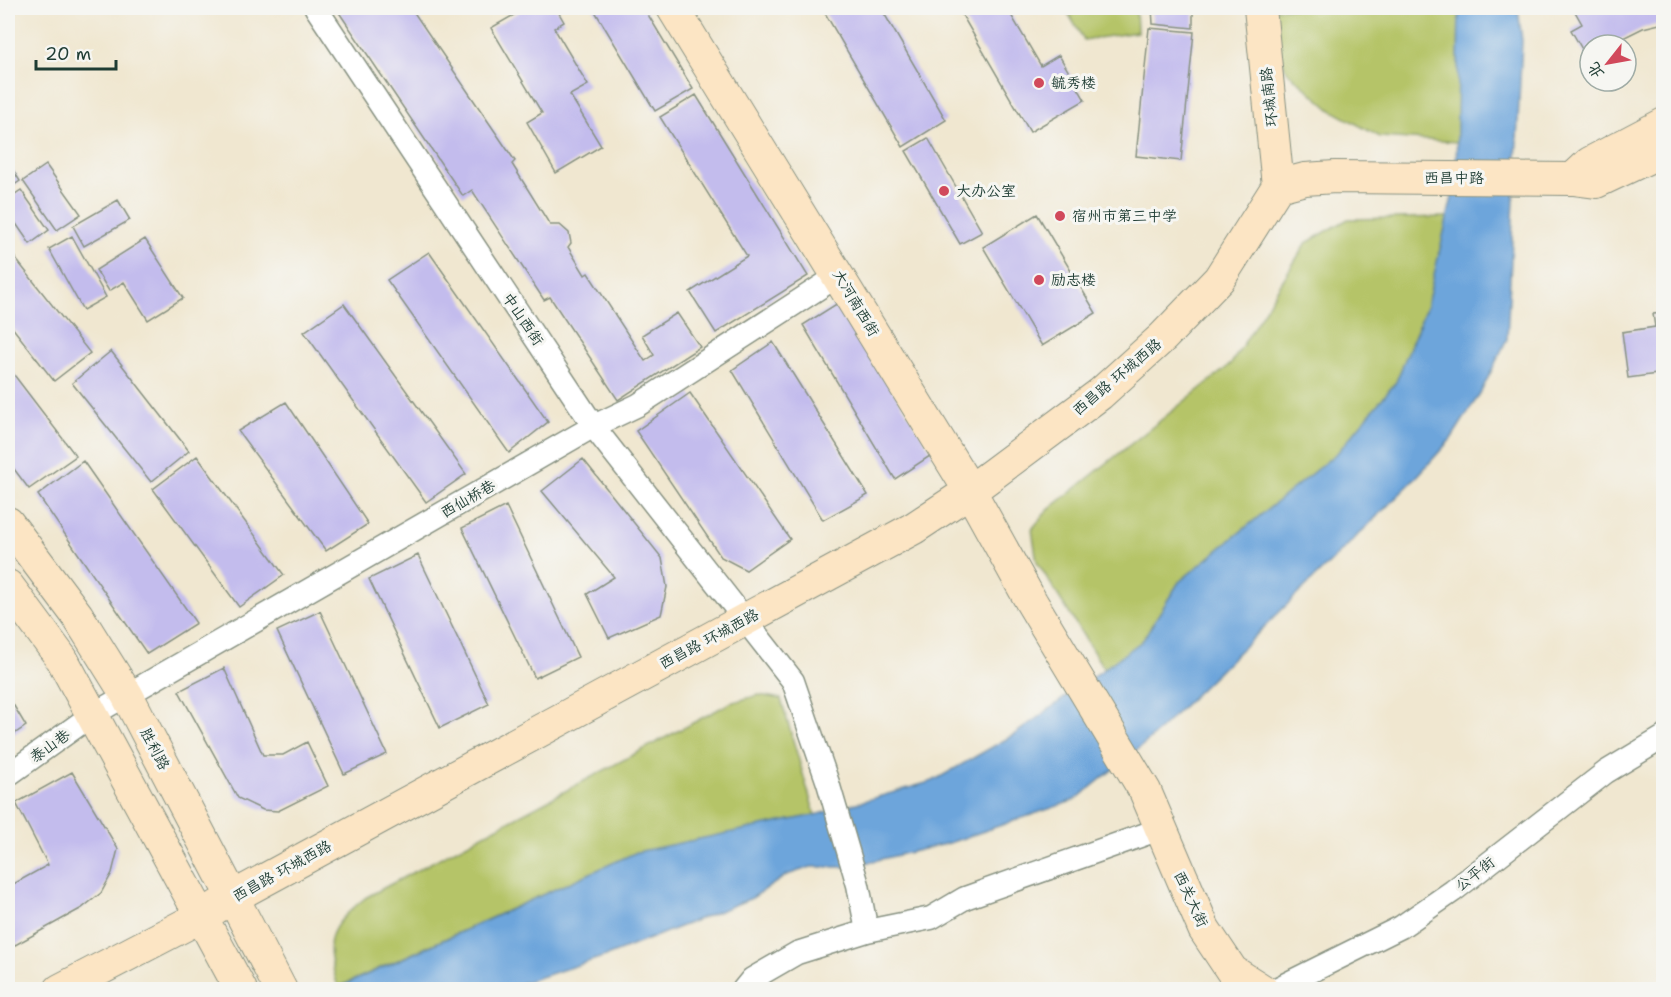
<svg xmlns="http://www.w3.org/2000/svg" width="1671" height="997" viewBox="0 0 1671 997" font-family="'Shantell Sans','LXGW WenKai TC',sans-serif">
<rect width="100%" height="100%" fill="#f6f6f2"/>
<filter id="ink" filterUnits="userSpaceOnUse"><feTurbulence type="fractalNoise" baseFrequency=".0167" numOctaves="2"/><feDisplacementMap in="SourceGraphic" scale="12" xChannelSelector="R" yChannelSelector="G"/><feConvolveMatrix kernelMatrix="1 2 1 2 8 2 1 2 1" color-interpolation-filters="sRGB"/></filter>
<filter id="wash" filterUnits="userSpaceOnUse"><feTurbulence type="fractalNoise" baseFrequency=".008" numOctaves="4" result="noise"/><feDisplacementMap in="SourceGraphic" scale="24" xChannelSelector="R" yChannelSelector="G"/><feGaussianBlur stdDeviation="1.35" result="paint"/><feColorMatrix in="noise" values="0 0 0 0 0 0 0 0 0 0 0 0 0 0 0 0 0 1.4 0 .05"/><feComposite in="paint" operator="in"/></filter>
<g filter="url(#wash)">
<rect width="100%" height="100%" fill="#f0e7d0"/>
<!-- green -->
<path fill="#b5c467" stroke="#6a804e" stroke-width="1.5" d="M1065 8H1136L1137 32 1084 40Z
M1272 8H1459L1457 142 1380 137 1331 110 1287 71 1275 46Z
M1448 217 1427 305 1396 382 1338 452 1179 582 1142 641 1104 669 1037 562 1032 529 1047 511 1231 364 1306 243 1348 219Z
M759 695 781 699 815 815 637 852 338 987C324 939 326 930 365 898L730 703Z"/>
<!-- water -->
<path fill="#6da5db" stroke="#467188" stroke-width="1.5" d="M1459 8H1518L1522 41 1507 339 1481 392 1451 439 1412 482 1149 740 1075 800 949 843 848 867H811L787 875 752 898 609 955 503 989 333 990 637 852 815 815 933 781 1015 734 1142 641 1179 582 1338 452 1396 382 1427 305 1456 180Z"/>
<g id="blocks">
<!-- building -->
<path fill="#c3bced" d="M336 8H411L515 161 512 164 550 225H560L569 233 571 243 568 247 585 275 588 273 645 361 654 355 642 335 677 313 700 347 618 400 550 297 544 300 472 190 463 196Z
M526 8H556L564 22 554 28 588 85 570 95 601 146 556 173 527 122 542 113 491 28Z
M593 8H644L693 89 655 111Z
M822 8H881L946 120 903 147Z
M958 8H1007L1041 66 1059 55 1085 100 1030 132Z
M1152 8H1193V28L1153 24Z
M1573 8H1664V23L1643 28 1609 45H1590V54L1586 56 1571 30 1582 24Z
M1149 28 1194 32 1181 161 1136 156Z
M696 95 808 276 716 333 690 292 747 256 660 117Z
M8 115 15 128 8 132Z
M928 138 982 232 960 244 906 151Z
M8 162 20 181 8 189Z
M46 165 81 214 57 230 23 181Z
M21 190 49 230 30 244 8 212V199Z
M118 200 130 220 84 246 73 226Z
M1037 214 1096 313 1042 346 983 247Z
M72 236 106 297 83 310 49 249Z
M145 239 183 298 148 320 124 282 109 291 96 270Z
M8 249 90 353 54 381 8 322Z
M429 252 548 422 509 453 387 280Z
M838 303 933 454 895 479 803 325Z
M344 304 466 474 426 502 304 332Z
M1664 313V373L1628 378 1622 332 1655 327 1653 314Z
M773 342 868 495 823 520 732 370Z
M111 351 189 451 151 482 72 383Z
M8 367 76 456 29 489 8 461Z
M690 393 790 539 746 570 721 557 636 431Z
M286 402 368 524 326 551 238 431Z
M197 456 284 575 239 607 153 489Z
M583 459 662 558 667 587 661 615 609 638 587 594 614 577 542 491Z
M83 461 196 623 147 654 38 495Z
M506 506 578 657 535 678 462 528Z
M418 555 489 704 440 728 369 579Z
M320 611 387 754 344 774 277 631Z
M224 668 263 755H283L307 742 328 786 278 811 263 810 238 798 179 691Z
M8 696 26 726 8 738Z
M72 772 118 849 112 873 101 893 82 908 8 949V887L48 865 16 803Z"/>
</g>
</g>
<g filter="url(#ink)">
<use href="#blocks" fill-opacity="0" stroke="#889282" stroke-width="1.5"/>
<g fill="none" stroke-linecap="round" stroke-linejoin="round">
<defs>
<path id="street" d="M316 8 597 431 793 681 828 783 858 885 867 931
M8 775 92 715 594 426 638 405 839 275
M743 990 752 979 797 953 867 931 931 918 965 898 1160 829
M1274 990 1401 927 1453 891 1606 772 1664 737"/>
<path id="secondary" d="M673 8 970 491 1032 603 1145 791 1204 929 1232 971 1262 990
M1260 8 1278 186
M1573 179 1590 163 1664 124
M1278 186 1305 179 1335 177 1573 179 1596 182 1664 150
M8 523 77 615 127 695 281 990
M8 586 62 659 241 990
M60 990 202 916 233 897 914 528 970 491 1100 394 1163 337 1219 279 1278 186"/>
</defs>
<!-- street casing -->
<use href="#street" stroke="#889282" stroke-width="25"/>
<!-- secondary casing -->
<use href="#secondary" stroke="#889282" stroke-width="34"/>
<!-- street -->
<use href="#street" stroke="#fff" stroke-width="22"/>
<!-- secondary -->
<use href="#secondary" stroke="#fce5c4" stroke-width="32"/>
</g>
</g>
<!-- markers -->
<g fill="#d1495b" stroke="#f6f6f2" stroke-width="2">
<circle cx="1039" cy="83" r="6"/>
<circle cx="944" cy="191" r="6"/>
<circle cx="1060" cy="216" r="6"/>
<circle cx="1039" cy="280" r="6"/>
</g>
<g text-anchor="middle" stroke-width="6" stroke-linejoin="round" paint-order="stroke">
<!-- poi labels -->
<g font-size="15" fill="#1f3d34" stroke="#f6f6f2" text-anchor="start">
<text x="1051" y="88">毓秀楼</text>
<text x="956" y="196">大办公室</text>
<text x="1072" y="221">宿州市第三中学</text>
<text x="1051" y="285">励志楼</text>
</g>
<!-- street labels -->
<g font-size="15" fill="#1f3d34" stroke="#f6f6f2">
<text transform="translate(1269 97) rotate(-96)" y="5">环城南路</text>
<text x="1454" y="183">西昌中路</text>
<text transform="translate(856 303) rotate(59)" y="5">大河南西街</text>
<text transform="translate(523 319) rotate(56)" y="5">中山西街</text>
<text transform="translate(1117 377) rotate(-40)" y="5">西昌路 环城西路</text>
<text transform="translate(468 499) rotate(-30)" y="5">西仙桥巷</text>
<text transform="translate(709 639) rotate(-28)" y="5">西昌路 环城西路</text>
<text transform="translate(50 746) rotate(-36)" y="5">泰山巷</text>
<text transform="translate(155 749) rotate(62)" y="5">胜利路</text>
<text transform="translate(282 871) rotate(-29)" y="5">西昌路 环城西路</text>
<text transform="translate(1475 874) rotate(-38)" y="5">公平街</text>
<text transform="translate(1191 899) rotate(65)" y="5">西关大街</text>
</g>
</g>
<!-- margin -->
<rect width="1671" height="997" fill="none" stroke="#f6f6f2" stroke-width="30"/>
<!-- north arrow -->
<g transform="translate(1608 63) rotate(239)"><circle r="28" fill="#f6f6f2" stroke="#a0aca6" stroke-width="1.5"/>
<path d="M0-4.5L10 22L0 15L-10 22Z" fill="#d1495b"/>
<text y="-9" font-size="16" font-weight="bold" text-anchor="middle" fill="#1f3d34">北</text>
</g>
<!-- scale -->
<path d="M36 60v9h80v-9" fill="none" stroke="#1f3d34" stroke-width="3"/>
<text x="45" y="60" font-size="18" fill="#1f3d34" stroke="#f6f6f2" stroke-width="4.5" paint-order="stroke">20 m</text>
</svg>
